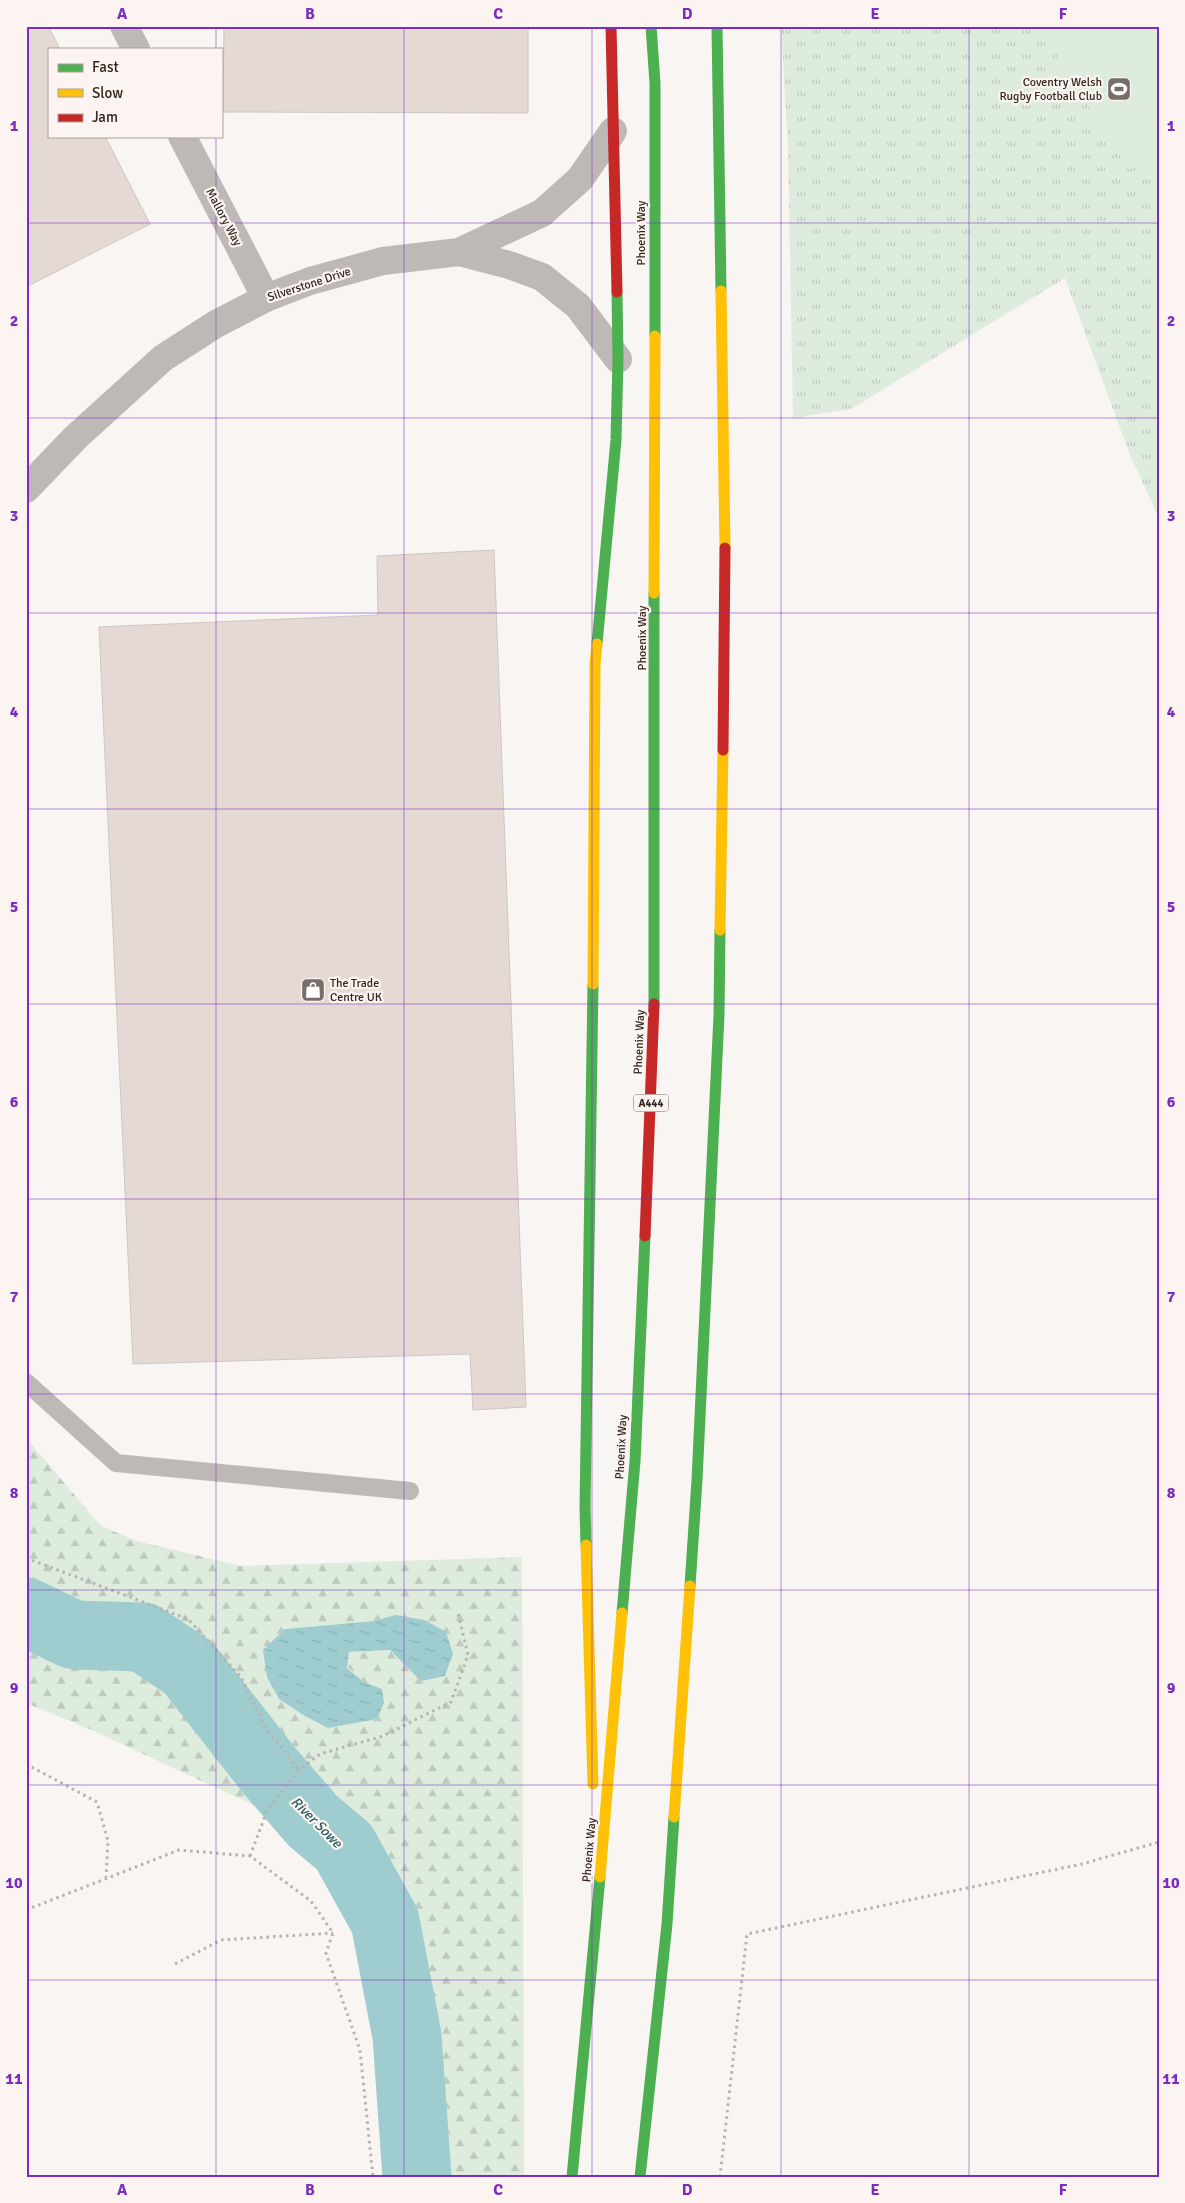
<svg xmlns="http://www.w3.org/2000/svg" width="1185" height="2203" viewBox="0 0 1185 2203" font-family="Signika,sans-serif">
<defs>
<pattern id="grass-tufts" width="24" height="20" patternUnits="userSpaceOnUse" patternTransform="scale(1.25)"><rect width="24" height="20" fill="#deecde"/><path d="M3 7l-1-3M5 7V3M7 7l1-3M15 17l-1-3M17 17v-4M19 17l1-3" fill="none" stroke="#bfcabe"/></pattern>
<pattern id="forest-firs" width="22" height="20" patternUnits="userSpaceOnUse" patternTransform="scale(1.25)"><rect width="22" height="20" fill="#deecde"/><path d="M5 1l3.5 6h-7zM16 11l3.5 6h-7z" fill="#bfcabe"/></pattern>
<pattern id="water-ripples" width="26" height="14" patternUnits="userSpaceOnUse" patternTransform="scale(1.25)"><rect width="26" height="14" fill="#9fcdcf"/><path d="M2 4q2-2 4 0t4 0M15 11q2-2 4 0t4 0" fill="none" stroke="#89b0b1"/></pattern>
</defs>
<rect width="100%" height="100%" fill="#f9f5f3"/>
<!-- grass -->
<path fill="url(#grass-tufts)" d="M781 26H1159V518L1130 455 1065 278 851 409 793 418 788 147Z"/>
<!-- forest -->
<path fill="url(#forest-firs)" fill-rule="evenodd" d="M26 1438 101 1526 137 1541 241 1566 522 1557 524 2177H417L407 2036 385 1921 344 1847 89 1729 26 1703ZM395 1615 421 1681 390 1650 349 1652 347 1667 364 1682 382 1689 377 1719 328 1728 285 1629 374 1621Z"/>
<!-- pitch -->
<path fill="#deecde" d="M1039 26H1159V152L1129 170Z"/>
<!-- water -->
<path fill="url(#water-ripples)" d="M395 1615 425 1620 446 1632 453 1654 445 1676 421 1681 390 1650 349 1652 347 1668 364 1682 382 1689 384 1703 377 1719 328 1728 305 1716 279 1699 267 1677 263 1650 285 1629 374 1621Z"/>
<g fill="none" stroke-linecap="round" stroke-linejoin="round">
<!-- river -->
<path stroke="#9fcdcf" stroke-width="69" d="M26 1612 74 1635 143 1637 188 1667 268 1769 313 1821 344 1847 385 1921 407 2036 417 2177"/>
</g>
<!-- building -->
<path fill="#e4d9d3" stroke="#cfc7c3" d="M26 26H48L60 49H49V136H105L150 224 26 287Z
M224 26H528V113L223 112Z
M494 550 526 1407 473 1410 470 1354 133 1364 99 627 378 615 377 556Z"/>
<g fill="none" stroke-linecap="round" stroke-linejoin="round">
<!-- path -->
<path stroke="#b7b3b2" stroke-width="3" stroke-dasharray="2.5 4" stroke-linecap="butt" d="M26 1558 188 1619 241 1677 265 1727 299 1770
M26 1764 97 1802 108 1841 106 1877
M250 1856 267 1811 299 1770 320 1754 383 1736 451 1702 468 1655 458 1613
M26 1910 179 1850 250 1856 311 1901 333 1933 326 1953 360 2050 373 2177
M175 1964 221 1940 333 1933
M720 2177 747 1934 1082 1864 1159 1842"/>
<!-- lane -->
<path stroke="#beb9b7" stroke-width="18" d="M26 1382 116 1463 410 1491"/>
<!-- street -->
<path stroke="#beb9b7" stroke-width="28" d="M124 26 136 49
M182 136 266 298
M459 252 542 213 580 179 613 131
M26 489 76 437 163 358 216 324 266 298 310 281 383 261 459 252 509 265 542 277 578 306 618 359"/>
<!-- fast -->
<path stroke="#4caf50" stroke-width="11" d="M651 26 655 83V336
M717 26 721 291
M597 644 616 440 618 359 617 292
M654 1004V593
M586 1545 585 1507 593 984
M690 1586 697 1480 719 1015 720 930
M622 1613 635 1461 645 1236
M572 2177 600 1877
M640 2177 667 1924 674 1817"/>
<!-- slow -->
<path stroke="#ffc107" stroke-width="11" d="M721 291 725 548
M654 593 655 336
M720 930 723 750
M593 984 595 664 597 644
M586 1545 593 1784
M674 1817 690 1586
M600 1877 622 1613"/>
<!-- jam -->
<path stroke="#c62828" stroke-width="11" d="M611 26 617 292
M723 750 725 548
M645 1236 654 1004"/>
</g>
<!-- grid -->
<path fill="none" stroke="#7b2cbf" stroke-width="1" stroke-opacity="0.55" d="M216 26V49M404 26V2177M592 26V2177M781 26V2177M969 26V2177M216 136V2177M26 223H1159M26 418H1159M26 613H1159M26 809H1159M26 1004H1159M26 1199H1159M26 1394H1159M26 1590H1159M26 1785H1159M26 1980H1159"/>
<!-- icons -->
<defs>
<symbol id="stadium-square" viewBox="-11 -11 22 22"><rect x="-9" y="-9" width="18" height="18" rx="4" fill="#786e69" stroke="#fcf4f0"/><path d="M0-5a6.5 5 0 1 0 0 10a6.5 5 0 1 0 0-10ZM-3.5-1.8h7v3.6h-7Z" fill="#fff"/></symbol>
<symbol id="shop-square" viewBox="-11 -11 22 22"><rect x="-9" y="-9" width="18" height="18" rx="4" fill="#786e69" stroke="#fcf4f0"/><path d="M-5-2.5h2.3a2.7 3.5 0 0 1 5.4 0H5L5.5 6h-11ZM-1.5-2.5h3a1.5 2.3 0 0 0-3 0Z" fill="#fff"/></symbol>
</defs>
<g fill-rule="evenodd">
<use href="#stadium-square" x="1105" y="75" width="28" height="28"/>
<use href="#shop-square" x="299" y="976" width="28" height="28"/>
</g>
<g text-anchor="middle" stroke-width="4.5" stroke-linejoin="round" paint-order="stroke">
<!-- shield labels -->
<rect fill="#fcf4f0" stroke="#6f645e" stroke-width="1" x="633.5" y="1094.5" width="35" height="17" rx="4"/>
<g font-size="11" font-weight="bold" fill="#33261f">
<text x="651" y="1107">A444</text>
</g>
<!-- poi labels -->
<g font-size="12" fill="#33261f" stroke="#fcf4f0" text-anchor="end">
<text x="1102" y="86">Coventry Welsh<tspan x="1102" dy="14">Rugby Football Club</tspan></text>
<text x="330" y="987" text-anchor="start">The Trade<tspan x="330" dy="14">Centre UK</tspan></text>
</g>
<!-- street labels -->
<g font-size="12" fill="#33261f" stroke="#fcf4f0">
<text transform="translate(224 217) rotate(62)" y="4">Mallory Way</text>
<text transform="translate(641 233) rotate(-90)" y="4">Phoenix Way</text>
<text transform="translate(309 284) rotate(-18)" y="4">Silverstone Drive</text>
<text transform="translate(642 638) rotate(-90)" y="4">Phoenix Way</text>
<text transform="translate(639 1042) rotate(-88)" y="4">Phoenix Way</text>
<text transform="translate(621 1447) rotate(-87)" y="4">Phoenix Way</text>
<text transform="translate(589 1850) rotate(-85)" y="4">Phoenix Way</text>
</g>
<!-- water labels -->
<g font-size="14" font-style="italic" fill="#286063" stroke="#fcf4f0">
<text transform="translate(317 1822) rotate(45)" y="5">River Sowe</text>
</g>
</g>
<!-- border -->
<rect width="1185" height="2203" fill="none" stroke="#fcf4f0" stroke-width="55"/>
<!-- legend -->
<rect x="48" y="48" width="175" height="90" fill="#fcf4f0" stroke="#aca29c"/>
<rect x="58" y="64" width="25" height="8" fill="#4caf50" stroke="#aca29c"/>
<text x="92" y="72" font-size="15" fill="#33261f">Fast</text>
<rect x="58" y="89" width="25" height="8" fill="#ffc107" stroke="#aca29c"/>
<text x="92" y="98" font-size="15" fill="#33261f">Slow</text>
<rect x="58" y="114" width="25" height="8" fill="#c62828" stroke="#aca29c"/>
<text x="92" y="122" font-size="15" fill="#33261f">Jam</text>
<rect x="28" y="28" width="1130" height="2148" fill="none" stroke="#7b2cbf" stroke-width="2"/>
<g font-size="16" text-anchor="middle" font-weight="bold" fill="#7b2cbf">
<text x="122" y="19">A</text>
<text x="310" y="19">B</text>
<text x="498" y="19">C</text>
<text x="687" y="19">D</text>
<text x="875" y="19">E</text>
<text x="1063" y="19">F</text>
<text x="14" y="131">1</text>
<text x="1171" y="131">1</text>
<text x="14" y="326">2</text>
<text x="1171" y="326">2</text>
<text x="14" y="521">3</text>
<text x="1171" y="521">3</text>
<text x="14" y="717">4</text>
<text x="1171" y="717">4</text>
<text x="14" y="912">5</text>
<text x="1171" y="912">5</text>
<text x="14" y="1107">6</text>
<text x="1171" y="1107">6</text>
<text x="14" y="1302">7</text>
<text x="1171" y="1302">7</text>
<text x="14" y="1498">8</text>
<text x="1171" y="1498">8</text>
<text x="14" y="1693">9</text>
<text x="1171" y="1693">9</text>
<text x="14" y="1888">10</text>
<text x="1171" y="1888">10</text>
<text x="14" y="2084">11</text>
<text x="1171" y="2084">11</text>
<text x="122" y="2195">A</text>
<text x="310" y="2195">B</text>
<text x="498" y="2195">C</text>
<text x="687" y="2195">D</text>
<text x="875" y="2195">E</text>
<text x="1063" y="2195">F</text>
</g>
</svg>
